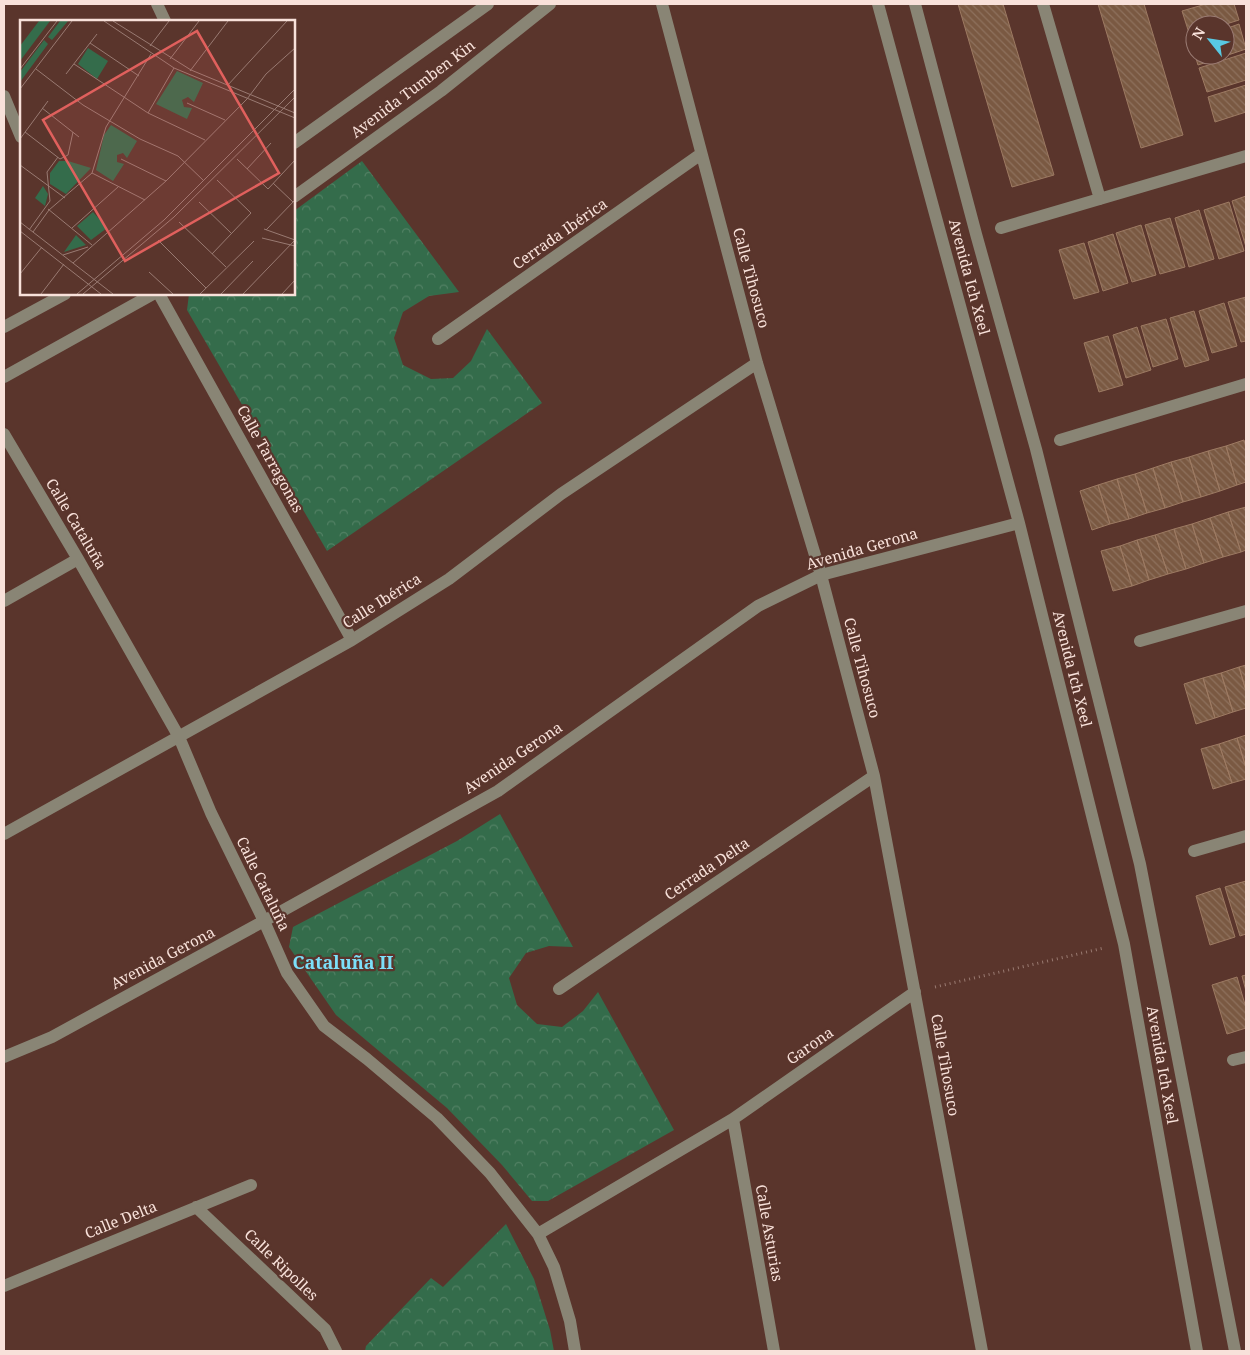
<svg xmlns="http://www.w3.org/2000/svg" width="1250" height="1355" viewBox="0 0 1250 1355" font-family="'Noto Serif',serif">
<defs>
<pattern id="park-crowns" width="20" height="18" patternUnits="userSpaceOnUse" patternTransform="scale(1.25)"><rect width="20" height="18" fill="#346c4b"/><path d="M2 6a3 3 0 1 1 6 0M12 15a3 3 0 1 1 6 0" fill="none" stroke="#528164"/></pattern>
<pattern id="building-back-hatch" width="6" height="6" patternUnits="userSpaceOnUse" patternTransform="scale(1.25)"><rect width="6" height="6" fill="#7a5942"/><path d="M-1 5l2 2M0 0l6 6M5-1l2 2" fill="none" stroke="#8e715d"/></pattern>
</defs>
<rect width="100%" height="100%" fill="#5a352c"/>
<!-- park -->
<path fill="url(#park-crowns)" d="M362 161 459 292 429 296 403 312 394 338 403 365 431 379 453 378 471 361 487 329 542 403 327 551 187 310 189 294H294V211Z
M500 814 573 947 549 946 526 953 509 978 517 1005 537 1024 562 1027 583 1011 598 992 674 1130 548 1201H532L502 1165 447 1108 336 1015 289 947 293 927 457 841Z
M506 1224 534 1279 550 1330 554 1351H365L366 1346 431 1278 443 1287Z"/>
<!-- building -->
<path fill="url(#building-back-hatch)" stroke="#9d7a62" d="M958 4H1003L1054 175 1012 187Z
M1098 4H1144L1183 135 1141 148Z
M1206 4H1234L1239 20 1223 25H1195V34L1190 36 1182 11Z
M1239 24 1246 49 1198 65 1195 55H1225V29Z
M1195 38V55L1190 40Z
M1246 53V80L1207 92 1199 68Z
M1246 85V112L1215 122 1208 97Z
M1246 196V247L1232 201Z
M1229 202 1244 251 1219 259 1204 210Z
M1199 210 1214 259 1189 267 1175 218Z
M1170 218 1185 267 1160 274 1145 225Z
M1141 225 1156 275 1132 282 1116 233Z
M1113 234 1128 283 1103 291 1088 242Z
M1084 243 1099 292 1074 299 1059 250Z
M1246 297V341L1241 342 1228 302Z
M1224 303 1237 346 1212 353 1199 311Z
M1194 311 1209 360 1185 367 1170 318Z
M1166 319 1178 359 1153 367 1141 326Z
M1137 327 1151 370 1126 378 1113 335Z
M1108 336 1123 385 1099 392 1084 343Z
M1244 440 1246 448V482L1237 485 1226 446Z
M1226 446 1237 485 1220 491 1208 451Z
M1208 451 1220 491 1201 497 1189 457Z
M1189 457 1201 497 1183 502 1171 462Z
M1171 462 1183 502 1165 508 1153 468Z
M1153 468 1165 508 1147 513 1135 474Z
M1135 474 1147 513 1129 519 1117 479Z
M1117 479 1129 519 1110 524 1098 485Z
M1098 485 1110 524 1092 530 1080 491Z
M1246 507V550L1241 552 1228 512Z
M1228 512 1241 552 1223 557 1210 518Z
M1210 518 1223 557 1204 563 1192 524Z
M1192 524 1204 563 1186 569 1174 529Z
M1174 529 1186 569 1168 574 1155 535Z
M1155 535 1168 574 1149 580 1137 540Z
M1137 540 1149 580 1132 586 1120 546Z
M1120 546 1132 586 1113 591 1101 551Z
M1246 665V691L1239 667Z
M1239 667 1246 691V708L1233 712 1221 673Z
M1221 673 1233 712 1215 718 1203 678Z
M1203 678 1215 718 1196 724 1184 684Z
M1246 735V768L1237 738Z
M1237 738 1246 768V779L1232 783 1219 744Z
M1219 744 1232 783 1213 789 1201 749Z
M1246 881V934L1240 936 1225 887Z
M1220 888 1235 937 1210 945 1196 896Z
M1246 975V991L1242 976Z
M1237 977 1246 1008V1028L1227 1034 1212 985Z"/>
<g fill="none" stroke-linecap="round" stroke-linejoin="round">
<!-- path -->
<path stroke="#997a71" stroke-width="3" stroke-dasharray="1 4" stroke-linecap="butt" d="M935 987 1104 948"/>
<!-- minor -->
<path stroke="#898575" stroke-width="12" d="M157 4 165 21
M662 4 757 363 821 575 874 776 982 1351
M878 4 1019 523 1124 944 1197 1351
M915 4 976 234 1036 449 1140 864 1235 1351
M1043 4 1100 199
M4 96 21 137
M294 143 488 4
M294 197 441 91 550 4
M1001 228 1246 156
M159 294 352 640
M4 327 65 294
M438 339 701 154
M4 377 153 294
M4 434 78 559 179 737 211 813 264 921 287 973 324 1026 367 1059 437 1118 490 1173 538 1234 554 1267 570 1321 575 1351
M1060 440 1246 384
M4 601 78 559
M1140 641 1246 611
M4 834 352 640 449 579 561 494 757 363
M1194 851 1246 836
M559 989 874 776
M4 1057 52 1037 264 921 498 791 758 606 821 575 1019 523
M1233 1060 1246 1057
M733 1119 774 1351
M196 1207 325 1329 336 1351
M538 1234 733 1119 915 992
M4 1286 251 1185"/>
</g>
<g text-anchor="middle" stroke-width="4.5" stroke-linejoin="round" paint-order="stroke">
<!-- street labels -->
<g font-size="15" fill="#f8e1da" stroke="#5a352c">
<text transform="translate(413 89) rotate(-37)" y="5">Avenida Tumben Kin</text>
<text transform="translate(560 234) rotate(-35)" y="5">Cerrada Ibérica</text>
<text transform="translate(969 277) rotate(75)" y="5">Avenida Ich Xeel</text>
<text transform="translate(751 278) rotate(75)" y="5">Calle Tihosuco</text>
<text transform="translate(270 459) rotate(61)" y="5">Calle Tarragonas</text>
<text transform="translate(76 524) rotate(59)" y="5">Calle Cataluña</text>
<text transform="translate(862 549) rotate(-16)" y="5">Avenida Gerona</text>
<text transform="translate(382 601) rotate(-32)" y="5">Calle Ibérica</text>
<text transform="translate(862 668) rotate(75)" y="5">Calle Tihosuco</text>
<text transform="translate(1072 669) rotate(76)" y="5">Avenida Ich Xeel</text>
<text transform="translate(513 758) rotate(-34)" y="5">Avenida Gerona</text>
<text transform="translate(707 869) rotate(-34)" y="5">Cerrada Delta</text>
<text transform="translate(263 884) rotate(64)" y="5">Calle Cataluña</text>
<text transform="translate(163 958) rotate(-28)" y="5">Avenida Gerona</text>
<text transform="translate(810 1046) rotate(-35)" y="5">Garona</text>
<text transform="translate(945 1065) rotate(80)" y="5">Calle Tihosuco</text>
<text transform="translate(1162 1065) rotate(80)" y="5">Avenida Ich Xeel</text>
<text transform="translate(121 1220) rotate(-22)" y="5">Calle Delta</text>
<text transform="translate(769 1233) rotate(80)" y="5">Calle Asturias</text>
<text transform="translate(281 1265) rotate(44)" y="5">Calle Ripolles</text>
</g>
<!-- quarter labels -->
<g font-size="18" font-weight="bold" fill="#7ce0f9" stroke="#5a352c">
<text x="343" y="969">Cataluña II</text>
</g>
</g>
<!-- overview -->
<g transform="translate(20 20)">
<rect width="275" height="275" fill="#5a352c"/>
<path d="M40 1H48L32 20 28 17ZM24 20 28 24 0 62V52Z" fill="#346c4b"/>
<path d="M19 1H30L0 41V26ZM68 28 88 41 77 59 58 44ZM157 51 183 63 174 82 168 77 162 80 164 87 172 88 167 99 136 84ZM91 105 117 121 107 138 103 133 97 135V142L104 144 93 161 76 150 84 115ZM39 141H48L71 148 46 174 30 164V153ZM23 166 28 174 25 186 15 178ZM73 192 87 208 71 220 57 206ZM56 215 66 225 44 232Z" fill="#346c4b"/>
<path fill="none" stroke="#997a72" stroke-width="1" d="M84 1 154 48 275 98M93 1 171 50 275 93M70 23 119 56M130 26 149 1M150 39 179 1M54 44 128 93 185 120M0 49 37 1M16 49 63 85 120 119 158 136 184 161M170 51 208 1M46 54 77 14M207 66 267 1M0 69 52 1M167 83 205 100M22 88 59 117M128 93 154 48M5 112 40 139 48 135 53 112M0 119 28 81M101 139 146 161M217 139 248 169 275 140M0 145 45 178M227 149 251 123M72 153 125 180M253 163 273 182M179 182 211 213M28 189 72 225M0 202 93 274M159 202 206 247M52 208 98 167M244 209 275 220M9 210 30 181 27 152 38 137M246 210 275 180M0 211 81 274M13 212 29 190 72 153 86 107 131 34M242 218 275 226M138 220 186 268M192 234 231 193 197 160M43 235 68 227M53 243 146 161 227 79 246 54 275 28M129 252 153 274M0 254 22 227M21 274 44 244M57 274 144 200 275 69M63 274 154 197 275 77M180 274 234 221M201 274 233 241M223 274 275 220M262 274 275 260"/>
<path fill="#e0605d" fill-opacity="0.15" stroke="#e0605d" stroke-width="2.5" d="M177 11 259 153 105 241 23 100Z"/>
<rect width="275" height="275" fill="none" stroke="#f8e1da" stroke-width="2.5"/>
</g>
<!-- border -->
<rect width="1250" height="1355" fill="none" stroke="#f8e1da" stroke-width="10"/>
<!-- north arrow -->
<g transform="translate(1210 40) rotate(300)"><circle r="24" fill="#5a352c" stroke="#997a72"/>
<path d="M0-4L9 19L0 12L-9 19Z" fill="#58c9e3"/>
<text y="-8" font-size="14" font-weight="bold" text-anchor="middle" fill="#f8e1da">N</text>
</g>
</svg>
